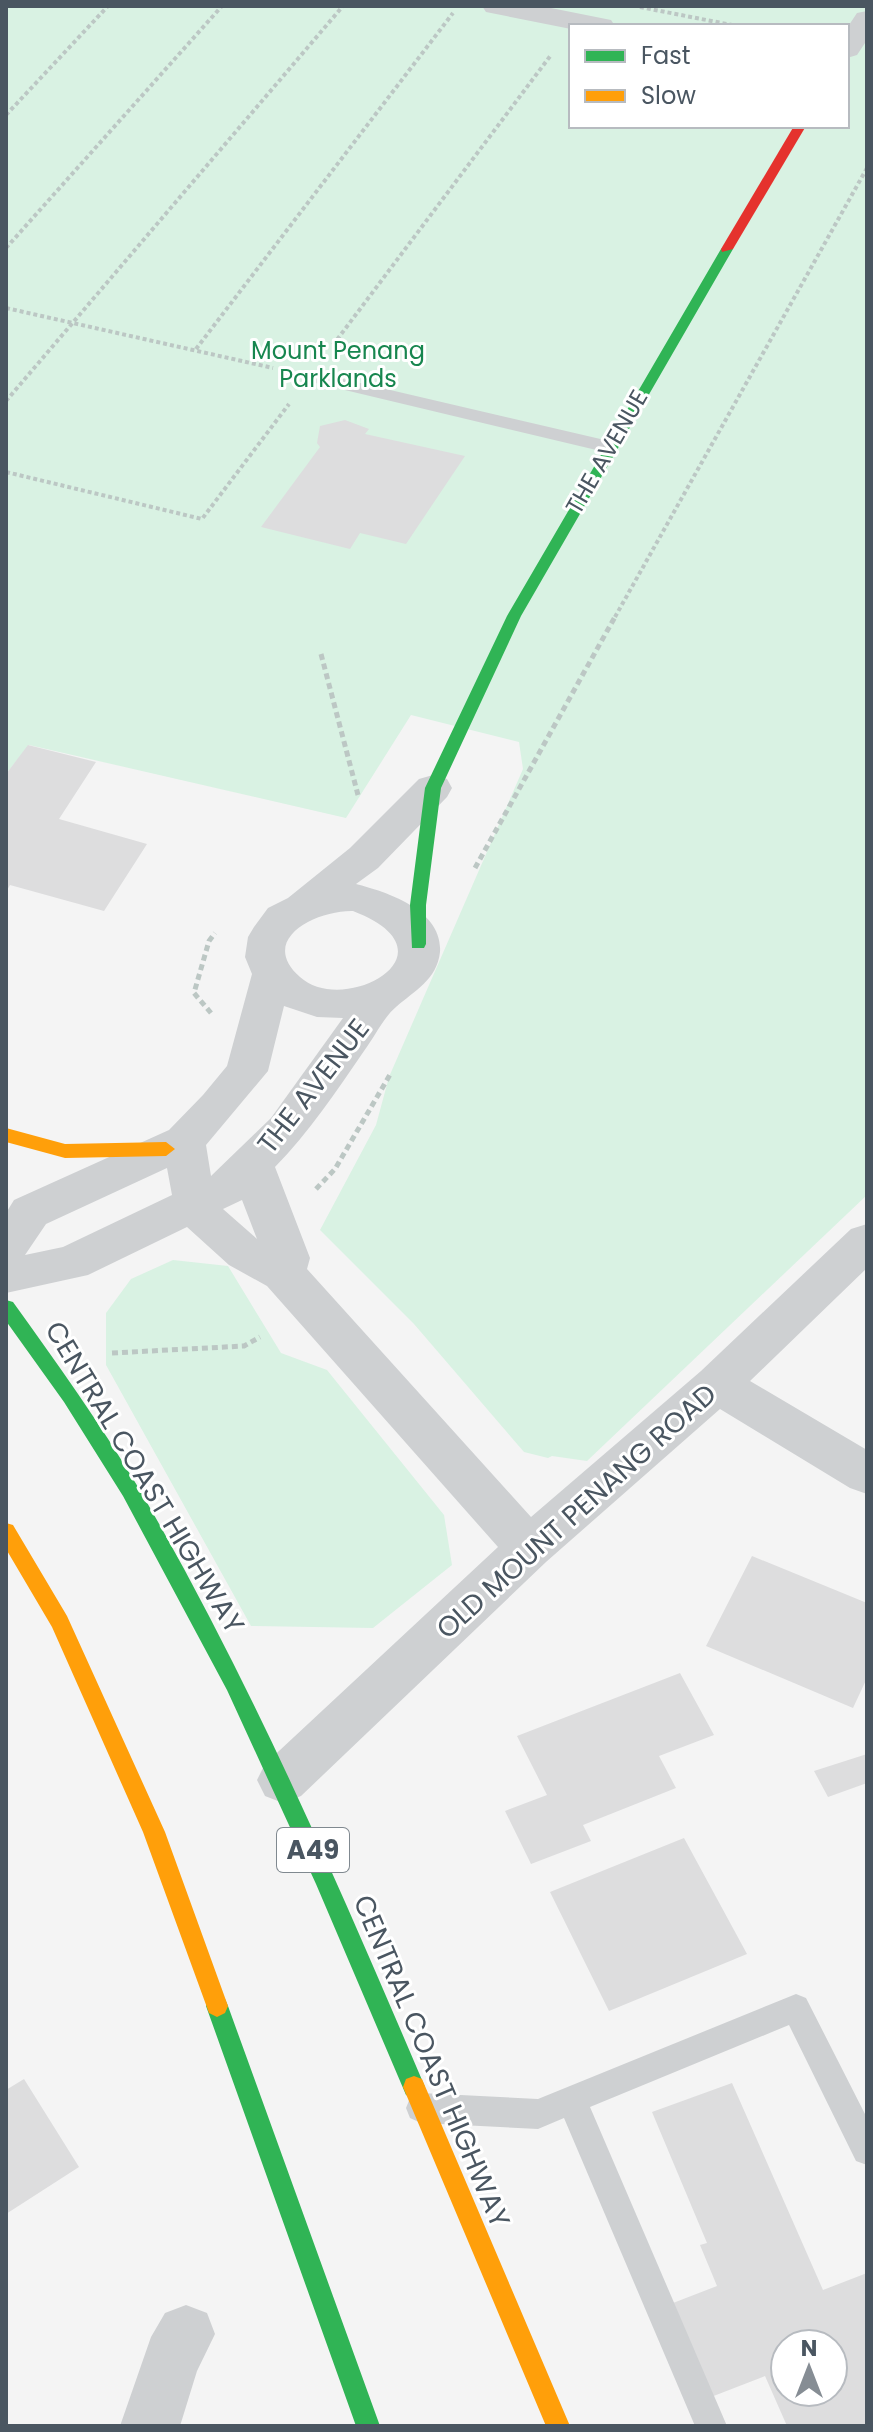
<svg xmlns="http://www.w3.org/2000/svg" width="873" height="2432" viewBox="0 0 873 2432" font-family="Poppins,sans-serif">
<rect width="100%" height="100%" fill="#f4f4f4"/>
<!-- green -->
<path fill="#d9f2e3" fill-rule="evenodd" d="M6 6H867V1195L587 1461 552 1456 548 1458 524 1452 414 1324 320 1230 376 1125 389 1077 523 769 519 742 411 715 346 818 29 745 6 774ZM571 26H847V126H571Z
M173 1260 228 1266 281 1353 327 1370 444 1515 452 1565 373 1628 251 1626 106 1365V1313L131 1279Z"/>
<!-- building -->
<path fill="#ddddde" fill-rule="evenodd" d="M345 420 369 429 365 434 465 456 406 544 360 533 350 549 261 527 320 447 317 443 320 426Z
M28 745 96 762 59 819 147 844 104 911 10 885 6 892V774Z
M752 1556 867 1603V1678L853 1708 706 1646Z
M680 1673 714 1735 659 1756 676 1788 583 1825 591 1841 531 1864 505 1811 547 1795 517 1736Z
M867 1754V1783L828 1797 814 1771Z
M684 1838 747 1954 609 2011 550 1892Z
M24 2079 79 2167 6 2214V2090Z
M732 2083 823 2290 867 2273V2426H787L765 2376 711 2397 673 2303 717 2286 700 2245 707 2243 652 2112ZM785 2344H833V2392H785Z"/>
<g fill="none" stroke-linecap="round" stroke-linejoin="round">
<!-- path-far1 -->
<path stroke="#bcc7c4" stroke-width="4" stroke-dasharray="4 3" stroke-linecap="butt" d="M640 7 737 26
M6 115 108 6
M6 248 222 6
M6 308 273 368
M333 345 551 55
M196 349 453 13
M6 401 343 6
M6 472 202 519 289 404
M615 617 867 168"/>
<!-- path -->
<path stroke="#bcc7c4" stroke-width="5" stroke-dasharray="6 4" stroke-linecap="butt" d="M321 654 358 795
M475 868 616 615
M211 1013 194 993 209 941 215 933
M316 1189 335 1169 391 1073
M112 1353 244 1346 260 1337"/>
<!-- lane -->
<path fill="#ced0d2" fill-rule="evenodd" d="M309 371 609 441 618 447 609 453 303 380V372Z
M796 1994 806 1998 867 2118V2165L856 2161 789 2025 590 2107 727 2426H695L564 2118 538 2129 421 2123 410 2118 406 2108 410 2098 421 2093 538 2099Z"/>
<!-- street -->
<path fill="#ced0d2" fill-rule="evenodd" d="M482 6H541L611 20 615 26 571 29 486 12Z
M867 11V40L857 55 847 58V28L857 13Z
M433 775 447 779 452 788 447 797 378 868 356 884C387 892 443 910 440 952 437 980 414 991 396 1007 383 1018 374 1038 364 1051 336 1092 309 1132 275 1167L310 1258 307 1269 531 1517 701 1371 851 1229 867 1224V1268L750 1381 867 1450V1494L850 1488 720 1409 546 1562 301 1796 283 1803 265 1796 257 1780 265 1764 498 1547 267 1286 229 1265 187 1227 88 1275 6 1293V1213L14 1200 169 1130 203 1095 227 1066 252 974 245 957 248 937 254 927 268 908 288 898 350 848 419 779ZM353 911C462 953 344 1017 300 977 257 939 317 910 353 911ZM284 1006 317 1017 343 1018 271 1118 211 1176 206 1145 268 1071ZM167 1168 172 1195 63 1247 25 1255 46 1224ZM242 1200 257 1239 223 1209Z
M186 2305 207 2313 215 2334 197 2371 180 2426H120L151 2337 165 2313Z"/>
<!-- fast -->
<path fill="#30b455" fill-rule="evenodd" d="M727 245 733 249 521 616 441 788 426 905V944L424 948H412L410 905 425 788 507 616 721 249Z
M6 1300 13 1302C56 1362 100 1423 138 1487 250 1679 338 1883 425 2087L422 2095 414 2098 406 2095 316 1884 227 1690 123 1496 64 1402 6 1321Z
M217 1995 225 1999 228 2006 380 2426H356L206 2006 209 1999Z"/>
<!-- slow -->
<path fill="#ff9f0a" fill-rule="evenodd" d="M6 1128 65 1144 166 1142 175 1149 166 1156 65 1158 6 1142Z
M6 1523 13 1525 67 1616 165 1832 228 2006 225 2013 217 2017 209 2013 143 1832 52 1627 6 1549Z
M414 2076 422 2079 570 2426H546L403 2087 406 2079Z"/>
<!-- jam -->
<path fill="#e5322d" fill-rule="evenodd" d="M794 126H806L733 249 722 252 721 249Z"/>
</g>
<g text-anchor="middle" stroke-width="6" stroke-linejoin="round" paint-order="stroke">
<!-- far-park labels -->
<g font-size="24" fill="#17864f" stroke="#fff">
<text x="338" y="359">Mount Penang<tspan x="338" dy="28">Parklands</tspan></text>
</g>
<!-- far-street labels -->
<g font-size="24" fill="#4a5661" stroke="#fff">
<text transform="translate(607 452) rotate(-60)" y="8">THE AVENUE</text>
</g>
<!-- shield labels -->
<rect fill="#fff" stroke="#808990" stroke-width="2" x="277" y="1828" width="72" height="44" rx="6"/>
<g font-size="26" font-weight="bold" fill="#4a5661">
<text x="313" y="1859">A49</text>
</g>
<!-- street labels -->
<g font-size="28" fill="#4a5661" stroke="#fff">
<text transform="translate(313 1086) rotate(-52)" y="10">THE AVENUE</text>
<text transform="translate(145 1477) rotate(59)" y="10">CENTRAL COAST HIGHWAY</text>
<text transform="translate(576 1511) rotate(-42)" y="10">OLD MOUNT PENANG ROAD</text>
<text transform="translate(432 2061) rotate(67)" y="10">CENTRAL COAST HIGHWAY</text>
</g>
</g>
<!-- border -->
<rect width="873" height="2432" fill="none" stroke="#4a5661" stroke-width="16"/>
<!-- legend -->
<rect x="569" y="24" width="280" height="104" fill="#ffffff" stroke="#b7bbc0" stroke-width="2"/>
<rect x="585" y="50" width="40" height="12" fill="#30b455" stroke="#b7bbc0" stroke-width="2"/>
<text x="641" y="64" font-size="24" fill="#4a5661">Fast</text>
<rect x="585" y="90" width="40" height="12" fill="#ff9f0a" stroke="#b7bbc0" stroke-width="2"/>
<text x="641" y="104" font-size="24" fill="#4a5661">Slow</text>
<!-- north arrow -->
<g transform="translate(809 2368)"><circle r="38" fill="#ffffff" stroke="#b7bbc0" stroke-width="2"/>
<path d="M0-6L14 30L0 20L-14 30Z" fill="#868d94"/>
<text y="-12" font-size="22" font-weight="bold" text-anchor="middle" fill="#4a5661">N</text>
</g>
</svg>
